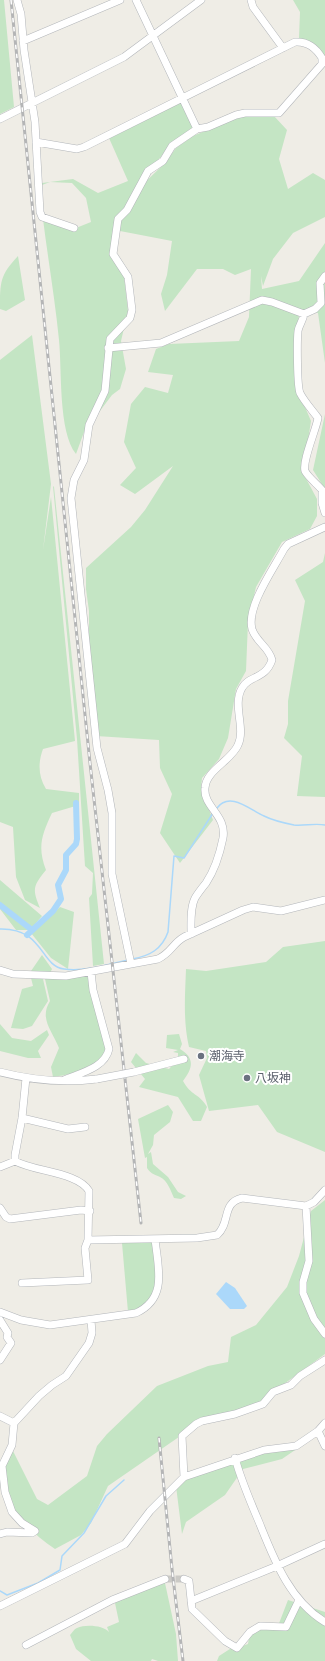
<svg xmlns="http://www.w3.org/2000/svg" width="325" height="1661" viewBox="0 0 325 1661" font-family="'Nunito Sans','Noto Sans JP',sans-serif">
<rect width="100%" height="100%" fill="#efede6"/>
<!-- green -->
<path fill="#c4e5c4" d="M0 0H4L14 107 0 114Z
M293 0H325V56L317 47 299 38 300 12Z
M181 102 194 128 171 143 134 193 165 163 176 148 193 136 245 114 274 116 287 130 279 159 288 189 313 173 325 180V217L293 233 273 259 263 286 261 276 262 289 299 281 325 243V363L318 313 299 310 296 386 311 421 303 473 317 499V516L310 529 282 542 256 587 248 622 246 671 236 689 228 738 219 759 202 778 201 789 213 820 180 863 160 833 172 794 160 768 159 740 96 736 89 667V611L86 589V568L131 527 145 510 173 466 135 494 120 485 136 468 124 442 131 404 145 387 168 393 173 375 148 372 156 349 169 344 239 341 249 317 251 269 235 275 223 269H197L165 311 161 294 167 275 172 241 120 231 113 254 124 276 128 311 121 341 126 369 120 389 112 395 84 432 76 454C58 432 62 369 59 340 55 300 48 259 43 219L71 230 91 222 86 198 72 183 50 182 42 185V183L73 179 98 193 128 181 109 138Z
M18 256 25 300 6 311 0 309C0 282 0 275 18 256Z
M32 335 51 484 43 550 51 497 75 741 43 749C38 762 38 776 46 789L79 793V805L52 813C42 834 37 847 46 870 33 886 32 889 40 908L25 900 16 877 13 827 0 822V360Z
M325 414V489L313 470Z
M53 486 54 487 104 964 93 966 89 898 92 894 93 873 85 866 77 739Z
M325 553V797L297 796 302 756 284 738 288 724V701L305 601 295 580 323 562Z
M0 880 42 916 30 930H16L0 909Z
M60 907 74 912 68 969 51 958 31 933Z
M325 941V1152L277 1132 258 1105 209 1111 199 1075 207 1058 206 1051 189 1047C183 1021 185 996 186 969L206 971 266 962 283 947Z
M42 955 52 969 50 973 31 971Z
M87 975C92 993 108 1033 106 1050 104 1069 67 1075 53 1077L51 1067 59 1048C52 1030 39 1019 50 1001L45 979Z
M31 978 43 979 48 1001 32 1026 23 1029 11 1028 22 989 33 986Z
M0 1024 12 1038 31 1041 47 1030 49 1035 38 1051 41 1058H28L0 1051Z
M179 1034 182 1044 180 1049C195 1058 193 1068 183 1081 191 1096 199 1093 207 1107L201 1121H193L178 1097 139 1087 145 1079 131 1062 136 1053 146 1063 169 1069 178 1059V1053L173 1052 178 1050 166 1048 167 1035Z
M168 1105 173 1112 170 1122 154 1135 153 1145 148 1154 151 1152 153 1164 168 1177 178 1192 186 1196 181 1199 174 1198C171 1191 167 1180 160 1177 154 1174 151 1174 147 1168V1157L145 1158 138 1119Z
M325 1200V1354L273 1392 260 1405 202 1421 108 1486 91 1523 81 1535 55 1549C30 1532 6 1509 4 1476 3 1468 10 1457 12 1449L37 1499 48 1505 87 1476 97 1446 107 1434 157 1386 208 1366 228 1362 231 1337 256 1325 287 1287 299 1256 311 1211Z
M153 1241C156 1272 166 1301 128 1312L122 1243Z
M298 1448 282 1459 243 1469 225 1495 186 1522 182 1534 176 1486 184 1477 238 1457Z
M165 1583 176 1634 178 1661H158L152 1659 151 1661H91L76 1649 70 1635C72 1633 74 1629 77 1628 85 1624 103 1625 109 1632L107 1627 119 1622 115 1603 137 1590Z
M288 1600 325 1612V1661H217L219 1656 233 1647 237 1648 248 1644 250 1632 256 1628 278 1626Z"/>
<!-- water -->
<path fill="#abd8fa" d="M226 1282 235 1288 247 1306 244 1309H230L216 1294Z"/>
<g fill="none" stroke-linecap="round" stroke-linejoin="round">
<!-- stream -->
<path stroke="#abd8fa" stroke-width="1.5" d="M217 808C230 791 250 810 264 816 272 820 284 823 294 825 304 826 315 823 325 825
M0 929C44 928 40 966 64 969 85 972 109 964 128 960
M132 959C150 956 162 949 168 932L174 856 184 858 213 813
M0 1591 7 1595 38 1583 60 1570 62 1556 84 1533 106 1496 124 1480"/>
<!-- canal -->
<path stroke="#abd8fa" stroke-width="6" d="M0 905 32 930
M27 935 53 911 61 899 58 885 66 870V855L76 844 77 839 76 803"/>
<!-- minor-tunnel -->
<path stroke="#cbcac6" stroke-width="7" stroke-dasharray="7 3.5" stroke-linecap="butt" d="M165 1579H184"/>
<defs>
<path id="minor" d="M17 0 21 14 24 50 35 122 40 212 42 217 74 228
M136 0 197 129
M251 0 253 7 283 48
M23 41 120 0
M0 119 124 57 201 0
M36 142 77 149 84 147 295 42C308 41 316 48 322 58V64L279 113H245L236 115 208 127 197 129 172 146 163 161 148 171 127 210 118 219 113 254 128 277 132 310 130 318 110 339 105 391 89 425 84 460 74 480 71 498 97 748 108 790 112 813V874L131 964
M304 314C303 321 299 325 298 331 297 340 297 386 300 393 304 401 312 410 318 418 316 430 302 461 305 471 308 477 317 484 322 490V503L325 513
M108 348 161 343 262 300 272 302 304 314 315 309 321 303 320 283 325 276
M191 934C191 923 190 908 195 898 198 893 202 888 206 883 214 871 220 853 223 838 227 815 203 807 205 788 206 770 231 761 238 745 246 728 232 705 242 688 249 675 265 680 272 660 269 647 256 642 252 629 246 607 274 568 284 549L288 544 325 527
M0 970 13 974 66 976 158 959C172 952 172 944 184 937L243 910 253 907 281 911 325 900
M0 1072C31 1080 65 1083 97 1079
M134 1072 184 1059
M26 1078 22 1118 15 1155V1161C35 1172 78 1172 89 1191L88 1240 197 1238 217 1235C231 1223 221 1203 242 1198L306 1206 314 1202 325 1190
M64 1080C80 1073 105 1068 109 1049L93 990 91 972
M22 1118 68 1129 85 1127
M0 1167 15 1161
M306 1206 309 1261 303 1282V1293L314 1319 325 1334
M0 1208 6 1217 10 1219 81 1210 90 1211
M22 1283 88 1280 85 1248 88 1240
M0 1312 21 1320 50 1325 136 1313C168 1298 158 1268 155 1239
M0 1320 8 1333 7 1337 11 1343 0 1360
M0 1416 14 1423
M318 1431 325 1446
M235 1458C241 1480 250 1501 259 1522 274 1559 289 1600 325 1622
M184 1477 182 1436 196 1424 202 1421 235 1414 263 1404 273 1392 291 1385 300 1376 325 1360
M0 1534 7 1532 32 1533 35 1531 22 1523 12 1512 5 1492 2 1466 12 1445 14 1423 39 1396 52 1385 66 1376 89 1343 92 1333 91 1320
M184 1579 189 1581 192 1609 225 1641 237 1648 250 1632 260 1626 286 1627 299 1600
M191 1601 277 1566 325 1544
M0 1606 125 1544 150 1511 184 1477 264 1450 296 1446 318 1431 325 1423
M26 1645 112 1600 165 1579"/>
</defs>
<!-- minor casing -->
<use href="#minor" stroke="#b3b6ba" stroke-width="8"/>
<!-- minor -->
<use href="#minor" stroke="#fff" stroke-width="7"/>
<defs>
<path id="rail" d="M11 0 90 763 141 1223
M159 1438 172 1569 183 1661"/>
</defs>
<!-- rail casing -->
<use href="#rail" stroke="#b4b5b6" stroke-width="3"/>
<!-- rail -->
<use href="#rail" stroke="#fff" stroke-width="1.5" stroke-dasharray="4.5" stroke-linecap="butt"/>
<defs>
<path id="minor-bridge" d="M97 1079 134 1072"/>
</defs>
<!-- minor-bridge casing -->
<use href="#minor-bridge" stroke="#b3b6ba" stroke-width="8" stroke-linecap="butt"/>
<!-- minor-bridge -->
<use href="#minor-bridge" stroke="#fff" stroke-width="7"/>
</g>
<!-- markers -->
<g fill="#6b7280" stroke="#fff" stroke-width="1.5">
<circle cx="201" cy="1056" r="4"/>
<circle cx="247" cy="1078" r="4"/>
</g>
<g text-anchor="middle" stroke-width="4" stroke-linejoin="round" paint-order="stroke">
<!-- worship labels -->
<g font-size="12" fill="#5b616d" stroke="#fff" text-anchor="start">
<text x="209" y="1060">潮海寺</text>
<text x="255" y="1082">八坂神</text>
</g>
</g>
</svg>
